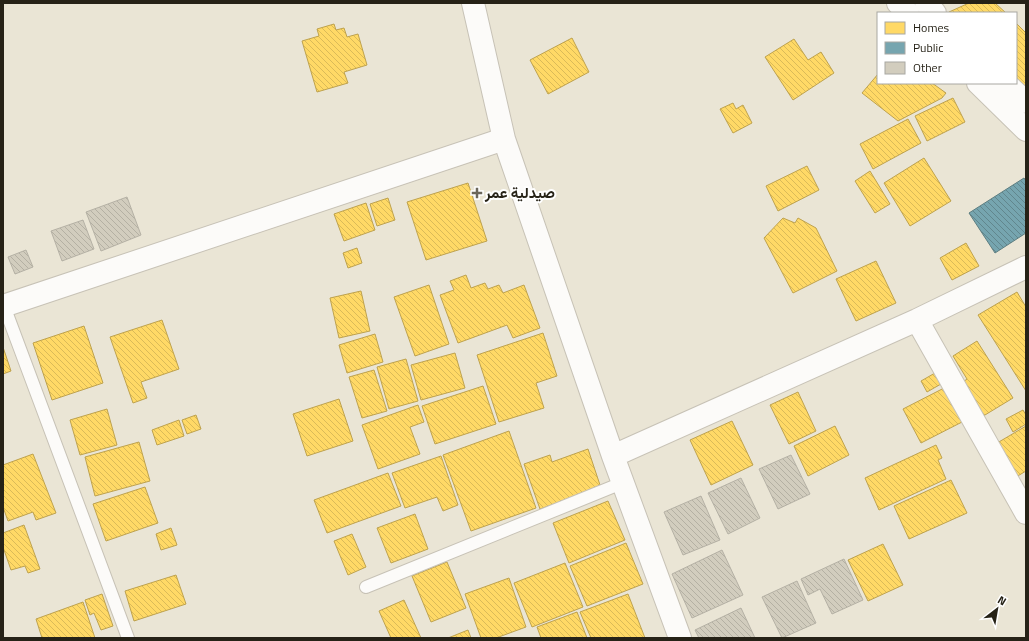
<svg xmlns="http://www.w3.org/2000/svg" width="1029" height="641" viewBox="0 0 1029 641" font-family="'Titillium Web',Vazirmatn,sans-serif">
<defs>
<pattern id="homes-back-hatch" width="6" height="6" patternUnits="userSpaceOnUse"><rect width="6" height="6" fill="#ffd966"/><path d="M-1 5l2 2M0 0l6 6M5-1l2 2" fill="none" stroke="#daba58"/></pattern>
<pattern id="public-back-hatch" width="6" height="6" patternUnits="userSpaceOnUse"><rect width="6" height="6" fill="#76a5af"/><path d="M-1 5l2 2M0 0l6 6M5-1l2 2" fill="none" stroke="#61868d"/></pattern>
<pattern id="building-back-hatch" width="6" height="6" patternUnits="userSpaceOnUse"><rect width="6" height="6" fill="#d2cdbe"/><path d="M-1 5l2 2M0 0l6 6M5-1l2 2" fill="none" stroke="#b4b0a3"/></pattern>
</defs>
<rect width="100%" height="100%" fill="#eae5d5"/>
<!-- homes -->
<path fill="url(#homes-back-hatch)" stroke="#bea24e" d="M969 3H995L1006 13H950L949 12Z
M1016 23 1026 33V86L1024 88 1016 80Z
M334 24 336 30 344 28 347 37 358 34 367 65 344 72 348 83 317 92 302 41 319 36 317 29Z
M572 38 589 72 548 94 530 60Z
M794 39 808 60 821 52 834 73 793 100 765 57Z
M878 74V83H923L925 84 926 83H932L946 93 942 98 898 121 862 93Z
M953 98 965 122 927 141 915 116Z
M733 103 736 109 743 105 752 123 733 133 720 109Z
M908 119 921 143 873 169 860 144Z
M924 158 951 201 910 226 884 183Z
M807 166 819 190 778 211 766 186Z
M870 171 890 204 875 213 855 181Z
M468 183 487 241 426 260 407 202Z
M388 198 395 220 377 226 370 204Z
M366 203 375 230 344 241 334 214Z
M783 218 795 223 798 218 816 228 837 271 793 293 764 238Z
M966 243 979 266 952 280 940 258Z
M357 248 362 263 348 268 343 253Z
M876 261 896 303 856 321 836 279Z
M466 275 471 288 485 283 488 289 499 285 503 293 524 285 540 328 513 338 507 325 458 343 440 295 454 290 450 281Z
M429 285 449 344 415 356 394 297Z
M361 291 370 331 339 338 330 298Z
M1017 292 1026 307V391L978 315Z
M162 320 179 369 141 382 147 398 133 403 110 337Z
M84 326 103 383 52 400 33 343Z
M543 333 557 376 536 383 544 408 499 422 477 355Z
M375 334 383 362 347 373 339 345Z
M977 341 1013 398 980 418 959 385 967 379 953 356Z
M3 347 11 371 3 374Z
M455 353 465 388 421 400 411 365Z
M406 359 418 401 389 409 377 367Z
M374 370 387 411 362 418 349 377Z
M935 373 941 384 927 392 921 381Z
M483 386 496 424 435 444 422 406Z
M946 387 964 421 921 443 903 409Z
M798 392 816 431 789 444 770 405Z
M339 399 353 441 307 456 293 414Z
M418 405 424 422 410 427 420 454 378 469 362 425Z
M107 409 117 445 80 455 70 420Z
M1023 410 1026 415V424L1013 432 1006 419Z
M196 415 201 429 187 434 182 420Z
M179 420 184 436 157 445 152 430Z
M732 421 753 465 711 485 690 440Z
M835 426 849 455 808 476 794 446Z
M1026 426V471L1011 480 992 446Z
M509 431 536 508 471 531 443 455Z
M139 442 150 481 95 496 85 457Z
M936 445 942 458 938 460 946 479 879 510 865 478Z
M588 449 601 488 540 509 524 464 550 455 552 462Z
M33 454 56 513 36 520 33 512 8 521 3 507V465Z
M441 456 458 505 443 511 437 497 405 508 392 473Z
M388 473 401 506 327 533 314 500Z
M951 480 967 513 909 539 894 506Z
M145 487 158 523 106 541 93 504Z
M608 501 625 540 569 563 553 523Z
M415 514 428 549 391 563 377 528Z
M24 525 40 569 28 573 25 566 11 570 3 547V533Z
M171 528 177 545 161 550 156 534Z
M352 534 366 567 348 575 334 541Z
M626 543 643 584 587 606 570 566Z
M883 544 903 585 868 601 848 560Z
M447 562 466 608 431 622 412 576Z
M565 563 583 607 532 627 514 583Z
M176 575 186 604 134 621 125 591Z
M509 578 526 627 496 638H481L465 594Z
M102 594 113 626 101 630 94 613 90 615 85 600Z
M628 594 645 638H591L580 612Z
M404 600 421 638H391L379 611Z
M83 602 95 638H42L36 619Z
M577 612 587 638H541L537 627Z
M468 630 471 638H448Z"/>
<!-- public -->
<path fill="url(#public-back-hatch)" stroke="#5e7e81" d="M1024 178 1026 181V233L995 253 969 213Z"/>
<!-- building -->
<path fill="url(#building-back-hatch)" stroke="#b5b1a5" d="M127 197 141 235 101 251 86 212Z
M83 220 94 249 62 261 51 231Z
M26 250 33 267 15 274 8 257Z
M791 455 810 494 778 509 759 469Z
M741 478 760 518 728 534 708 493Z
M701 496 720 540 683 555 664 512Z
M722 550 743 595 692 618 672 574Z
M844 559 863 600 832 614 820 589 808 595 801 579Z
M797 581 816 623 782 638 762 597Z
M741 608 755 638H699L695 630Z"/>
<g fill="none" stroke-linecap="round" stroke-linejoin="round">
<defs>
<path id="service" d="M4 306 128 638
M366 587 622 483"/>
<path id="minor" d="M473 3 504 139 613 456
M3 306 504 139
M917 320 1026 513
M680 638 613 456 917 320 1026 267"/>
<path id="tertiary" d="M898 3 908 13
M978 83 1026 130"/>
<path id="secondary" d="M926 3 935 13
M1005 83 1026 102"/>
</defs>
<!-- service casing -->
<use href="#service" stroke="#c7c2b6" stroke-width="14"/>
<!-- minor casing -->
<use href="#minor" stroke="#c7c2b6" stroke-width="24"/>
<!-- tertiary casing -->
<use href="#tertiary" stroke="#c7c2b6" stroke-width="24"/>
<!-- secondary casing -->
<use href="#secondary" stroke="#c7c2b6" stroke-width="24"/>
<!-- service -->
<use href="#service" stroke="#fcfbf9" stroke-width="12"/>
<!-- minor -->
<use href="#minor" stroke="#fcfbf9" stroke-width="22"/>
<!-- tertiary -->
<use href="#tertiary" stroke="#fcfbf9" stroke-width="22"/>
<!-- secondary -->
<use href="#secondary" stroke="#fcfbf9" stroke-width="22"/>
</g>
<!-- markers -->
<path fill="#6b665a" stroke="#fff" stroke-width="1.5" d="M475 187h4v4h4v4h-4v4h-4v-4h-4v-4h4z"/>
<g text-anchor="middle" stroke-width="4" stroke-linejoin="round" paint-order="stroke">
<!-- poi labels -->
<g font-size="15" font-weight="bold" fill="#262217" stroke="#fff" text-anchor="start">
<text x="485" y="198">صيدلية عمر</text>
</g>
</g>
<!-- border -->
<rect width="1029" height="641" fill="none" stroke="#262217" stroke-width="8"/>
<!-- legend -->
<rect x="877" y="12" width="140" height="72" fill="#ffffff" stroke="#a8a7a2"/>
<rect x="885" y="22" width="20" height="12" fill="#ffd966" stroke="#a8a7a2"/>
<text x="913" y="32" font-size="12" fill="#262217">Homes</text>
<rect x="885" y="42" width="20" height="12" fill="#76a5af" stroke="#a8a7a2"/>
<text x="913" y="52" font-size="12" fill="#262217">Public</text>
<rect x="885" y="62" width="20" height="12" fill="#d2cdbe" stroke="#a8a7a2"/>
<text x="913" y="72" font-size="12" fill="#262217">Other</text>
<!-- north arrow -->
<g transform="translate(997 609) rotate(31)" stroke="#ffffff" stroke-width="3" paint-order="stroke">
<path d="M0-3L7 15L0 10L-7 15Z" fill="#262217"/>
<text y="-6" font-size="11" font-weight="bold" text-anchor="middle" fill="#262217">N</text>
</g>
</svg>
